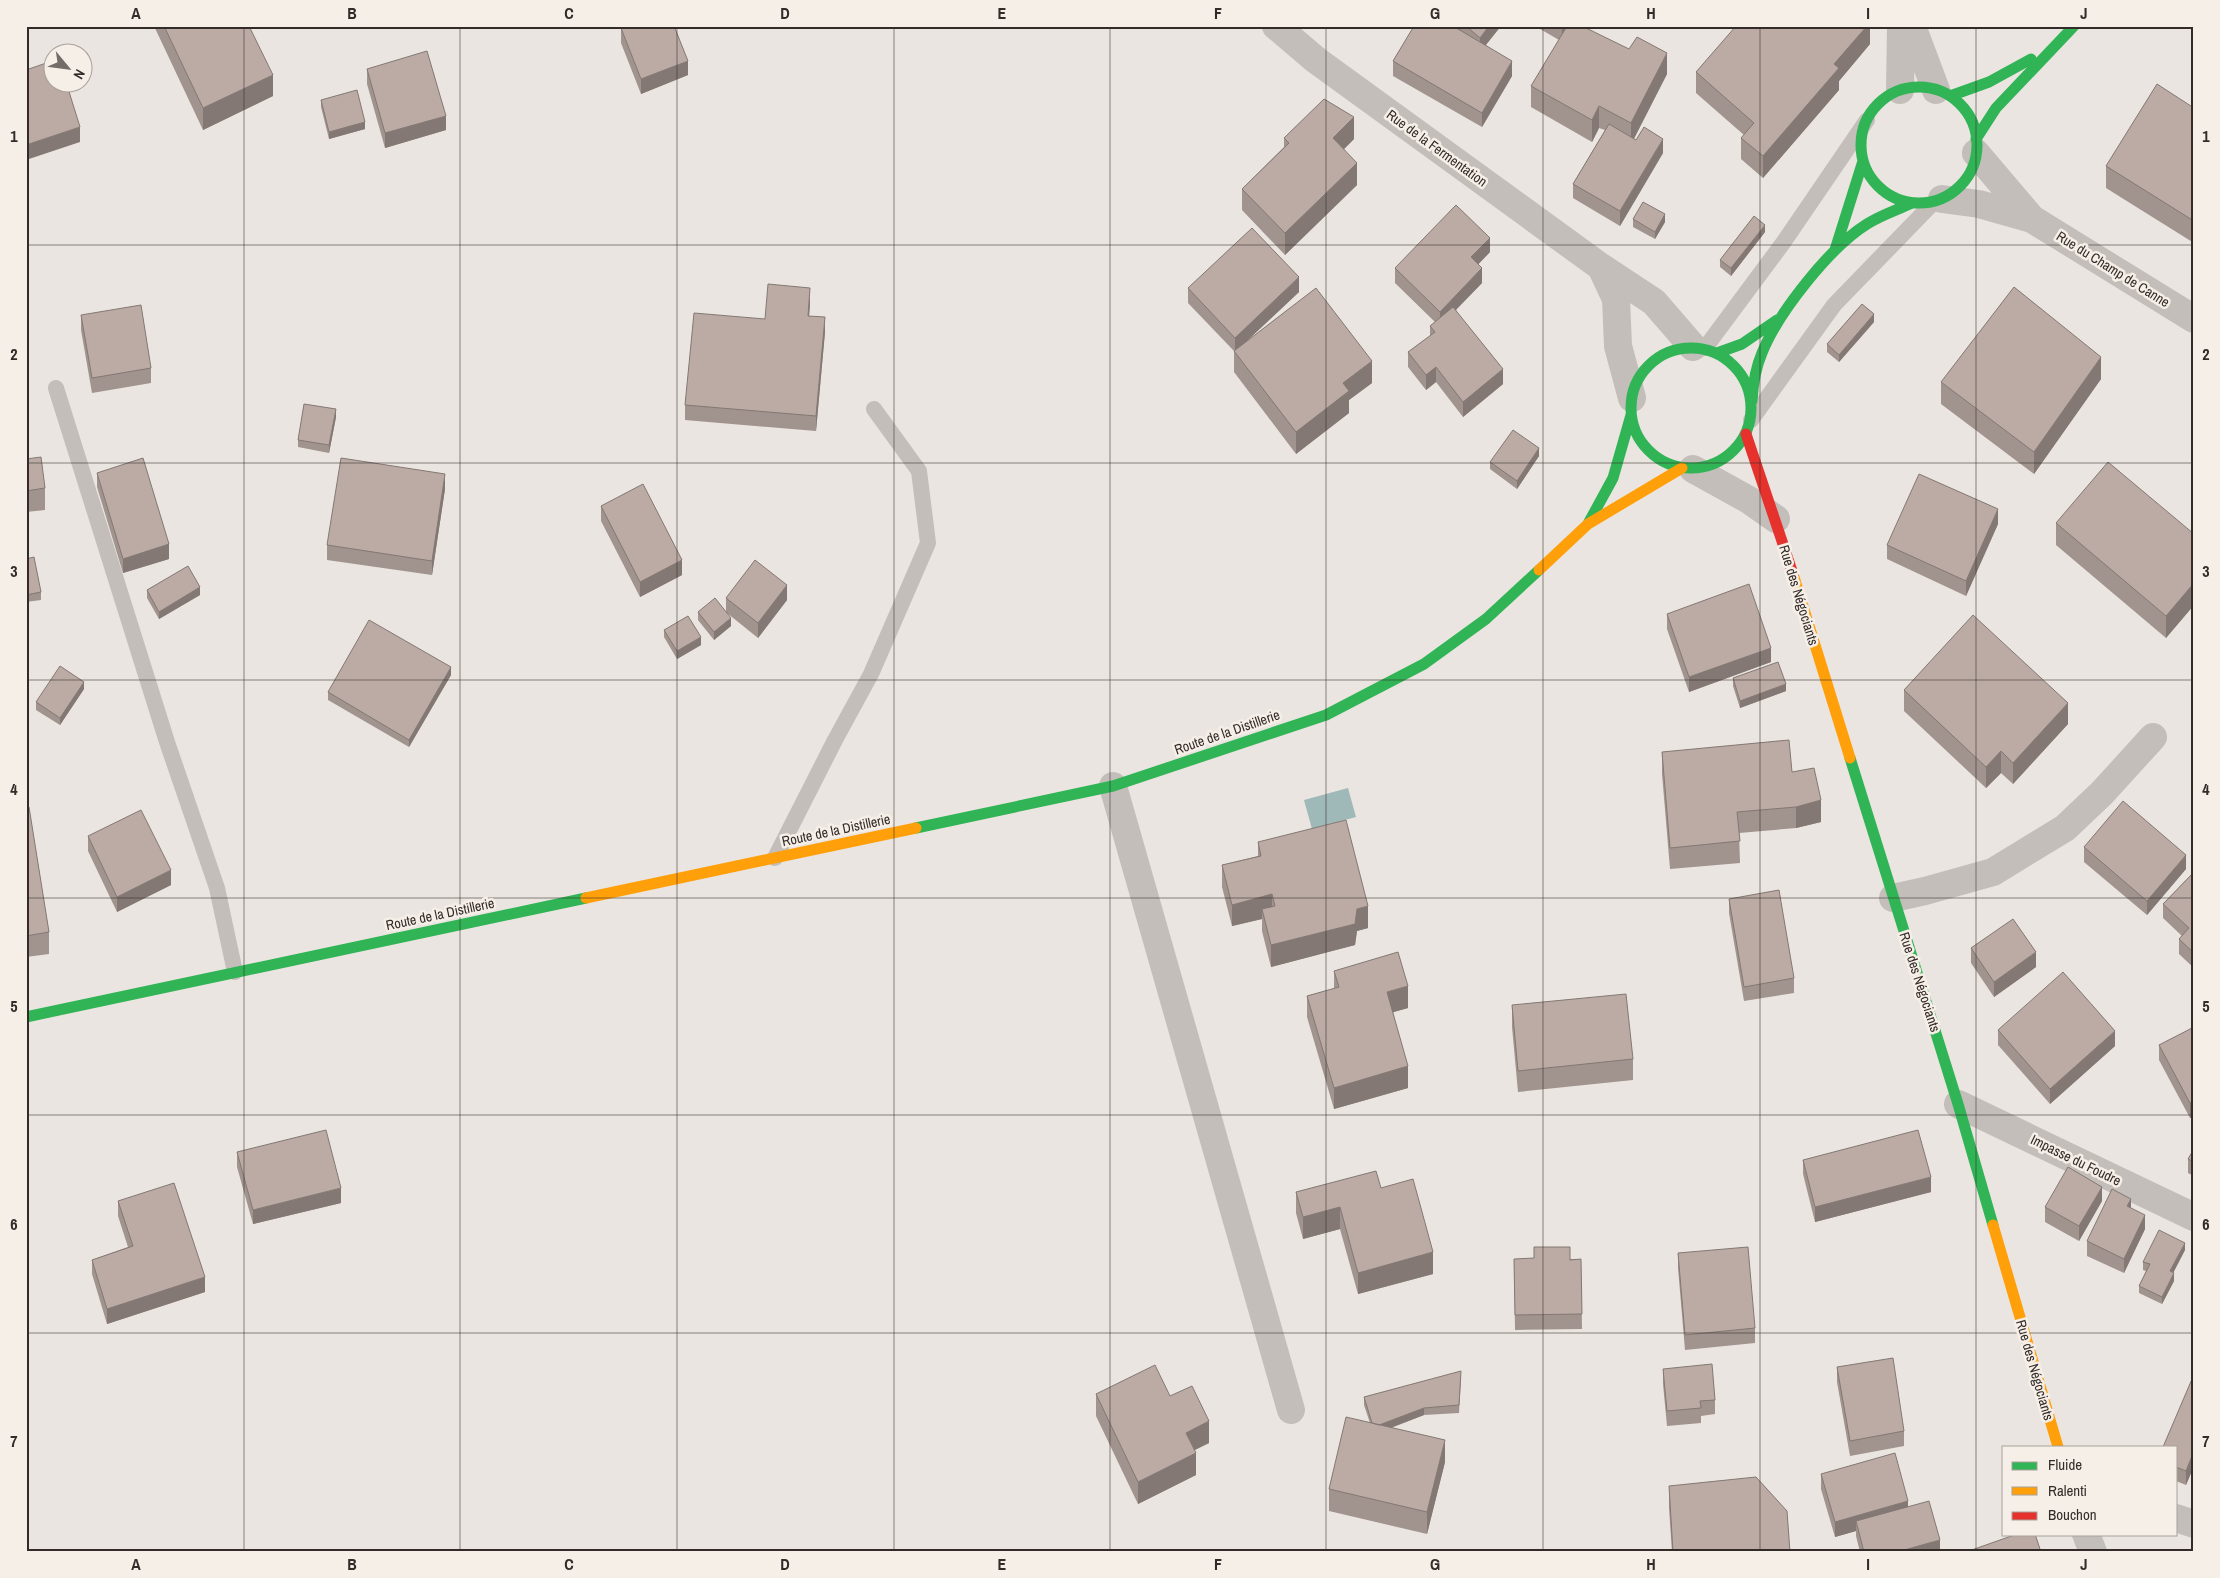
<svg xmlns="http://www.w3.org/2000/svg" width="2220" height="1578" viewBox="0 0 2220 1578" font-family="'Archivo Narrow',sans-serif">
<rect width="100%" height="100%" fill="#eae5e0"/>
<!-- water -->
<path fill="#9fb9b8" d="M1348 788 1356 817 1312 829 1304 800Z"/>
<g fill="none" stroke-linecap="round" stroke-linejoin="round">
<!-- lane -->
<path stroke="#c3beb9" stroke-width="16" d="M1705 348 1783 243 1867 120
M56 388 167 742 217 888 235 972
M1751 420 1834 305 1934 202
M775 858 835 740 871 674 928 543 919 471 874 409"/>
<!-- street -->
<path stroke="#c3beb9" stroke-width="28" d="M1276 26 1316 60 1601 267 1654 302 1693 347
M1912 26 1936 90
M1900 90 1901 26
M1976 153 2032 219
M1942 199 1979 204 2032 219 2194 319
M1601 267 1616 299 1618 346 1632 398
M1693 469 1749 500 1776 519
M1113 786 1291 1410
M1893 898 1925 891 1993 872 2065 828 2102 793 2153 737
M1958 1104 2194 1217
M2176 1518 2194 1524
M2086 1534 2093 1552"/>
<!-- fast -->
<path stroke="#30b455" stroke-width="11" d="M1861 145a58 58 0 1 1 116 0a58 58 0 1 1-116 0Z
M1950 96 1989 82 2031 59
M1976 139 1996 108 2074 26
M1835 250 1863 161
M1631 408a60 60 0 1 1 120 0a60 60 0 1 1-120 0Z
M1717 353 1742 344 1777 320
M1752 401C1753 384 1755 369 1762 353 1778 313 1830 247 1867 224 1881 215 1897 210 1912 203
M1589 522 1613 478 1631 415
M1850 758 1958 1104 1993 1225
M916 828 1113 786 1326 715 1424 664 1486 619 1539 570
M26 1017 586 898"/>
<!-- slow -->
<path stroke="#ff9f0a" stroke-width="11" d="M1539 570 1588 524 1682 468
M1793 574 1850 758
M586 898 916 828
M1993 1225 2058 1447"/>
<!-- jam -->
<path stroke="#e5322d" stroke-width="11" d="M1746 434 1793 574"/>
</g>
<!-- wall -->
<path fill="#a1938d" d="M154 26H249L273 96 203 130Z
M1414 26H1501L1486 45 1512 76 1482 127 1393 76V61Z
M1535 26H1582L1667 74 1634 139 1663 153 1620 226 1573 198V184L1605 130 1599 128 1592 142 1531 107V86L1559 40Z
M1870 26V44L1839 81V90L1763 178 1741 159V138L1744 135 1696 93V72Z
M621 28 688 75 641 94 621 43Z
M2194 36V61L2192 60V39Z
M367 69 446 130 385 148 367 84Z
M321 100 365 129 329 139 321 107Z
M2194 108V243L2106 188V166Z
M1284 138 1354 139 1344 149 1357 185 1285 255 1242 210V189L1284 147Z
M1633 219 1665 222 1655 239 1633 227Z
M1765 232 1731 276 1720 267V260Z
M1490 252 1478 264 1482 283 1456 310 1503 384 1463 417 1436 382 1426 390 1408 367V352L1430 336V326L1435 322 1395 283V268Z
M1188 288 1299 292 1249 339 1372 383 1349 400V413L1296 454 1234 372V351L1188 303Z
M810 303 809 316 825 332 816 431 685 420V405L765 319Z
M81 315 151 368V383L92 393 81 330Z
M1874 322 1839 362 1827 352V344Z
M2101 379 2034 474 1941 404V382Z
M336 417 329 453 298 447V440Z
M1539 456 1517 489 1490 469V462Z
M26 459 45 488V510L26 512Z
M97 473 169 559 123 573 97 487Z
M445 489 432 575 327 560V545Z
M601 506 682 575 640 597 601 521Z
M2056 523 2194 534V605L2166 638 2056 545Z
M1998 524 1966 596 1887 559V545Z
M26 559 41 592V600L26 602Z
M147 590 200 595 159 619 147 598Z
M726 598 787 600 758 638 727 613 731 626 714 640 698 620V612H726Z
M1667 614 1771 662 1689 692 1667 629Z
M664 630 701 645 677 659 664 637Z
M451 675 409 747 328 700V692Z
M1733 678 1786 691 1740 708 1733 686Z
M84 689 60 725 36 710V702Z
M1904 690 2068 724 2013 784 2001 773 1986 788 1904 711Z
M1662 752 1792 772 1821 822 1796 828 1739 833 1740 863 1670 869 1662 774Z
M26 808 49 932V954L26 957Z
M88 836 171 885 117 912 88 851Z
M1258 842 1368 928 1357 931 1355 945 1271 967 1262 931V919L1232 926 1222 887V865L1258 856Z
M2084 847 2186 869 2147 915 2084 862Z
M2194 872V968L2179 954V939L2182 936 2163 918V904Z
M1729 899 1794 978V993L1744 1001 1729 913Z
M1971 948 2036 967 1994 997 1971 963Z
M1334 971 1408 1008 1393 1012 1408 1088 1334 1109 1307 1017V996L1334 989Z
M1512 1005 1633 1059V1080L1518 1092 1512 1027Z
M2194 1027V1116L2190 1118 2159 1060V1045Z
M1998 1030 2115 1046 2050 1104 1998 1045Z
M2194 1149V1176L2188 1173V1159Z
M237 1152 341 1203 253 1224 237 1167Z
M1803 1160 1931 1192 1815 1222 1803 1174Z
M1381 1188 1433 1274 1358 1294 1340 1229 1303 1239 1296 1213V1192Z
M118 1201 205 1292 107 1324 92 1274V1260L128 1247 118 1216Z
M2102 1201 2079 1241 2045 1222V1207Z
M2131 1208 2145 1229 2124 1273 2087 1256V1241Z
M2185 1250 2173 1273 2174 1281 2162 1304 2139 1293V1286L2146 1271 2143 1270V1262Z
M1678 1253 1755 1328V1343L1685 1350 1678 1268Z
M1514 1259H1581L1582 1329 1515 1330Z
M1837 1367 1904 1431V1446L1850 1456 1837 1382Z
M1663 1369 1715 1400V1414L1701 1416V1423L1667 1426 1663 1384Z
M1461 1378 1459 1413 1424 1415 1391 1428 1445 1462 1427 1534 1329 1511V1489L1370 1423 1364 1405V1397Z
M2194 1379V1466L2186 1485 2176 1481V1447Z
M1096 1394 1170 1396 1209 1443 1195 1450 1196 1475 1138 1504 1096 1416Z
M1821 1474 1908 1507 1940 1552H1860L1856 1536V1531L1835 1537 1821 1489Z
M1669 1486 1790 1552H1672L1669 1508Z"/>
<!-- shaded-wall -->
<path fill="#837873" d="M1489 26H1501L1480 52V38Z
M1562 26H1571L1562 42Z
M1867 26H1870V44L1839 81V90L1763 178V156L1834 64Z
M1667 53V74L1631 144V123Z
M688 61V75L641 94V79Z
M1512 61V76L1482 127V113Z
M273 75V96L203 130V108Z
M1599 106V128L1592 142V120Z
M446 116V130L385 148V133Z
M1354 117V139L1333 160V138Z
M365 122V129L329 139V132Z
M80 127V142L26 160V145Z
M1663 139V153L1620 226V211Z
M1357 163V185L1285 255V233Z
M1665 214V222L1655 239V232Z
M1765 225V232L1731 276V268Z
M1490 238V252L1471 272V257Z
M1482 268V283L1440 326V312Z
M1299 277V292L1235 352V338Z
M810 288V303L808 331V316Z
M1874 314V322L1839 362V355Z
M825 317V332L816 431V416Z
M2101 357V379L2034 474V452Z
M1372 361V383L1349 400V413L1296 454V432L1343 383Z
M1436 367V382L1426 390V375Z
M1503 369V384L1463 417V402Z
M336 409V417L329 453V445Z
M1539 448V456L1517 489V481Z
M445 474V489L432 575V561Z
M1998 509V524L1966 596V581Z
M169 544V559L123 573V559Z
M682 560V575L640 597V582Z
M2194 583V605L2166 638V616Z
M787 585V600L758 638V623Z
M200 587V595L159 619V612Z
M731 618V626L714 640V632Z
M701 637V645L677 659V651Z
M1771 648V662L1689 692V677Z
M451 667V675L409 747V740Z
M84 682V689L60 725V718Z
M1786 684V691L1740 708V701Z
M2068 703V724L2013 784V763Z
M2001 751V773L1986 788V767Z
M1821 800V822L1796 828V807Z
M2186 855V869L2147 915V901Z
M171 870V885L117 912V897Z
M1272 894V916L1262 909V919L1232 926V905Z
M1368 906V928L1357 931 1355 945 1271 967V945L1357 909Z
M2036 952V967L1994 997V982Z
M1408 986V1008L1387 1014V992Z
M2115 1031V1046L2050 1104V1089Z
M1408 1066V1088L1334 1109V1088Z
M2194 1101V1116L2190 1118V1103Z
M1931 1177V1192L1815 1222V1207Z
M2102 1187V1201L2079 1241V1226Z
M341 1188V1203L253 1224V1210Z
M2131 1199V1213L2127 1206Z
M1340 1207V1229L1303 1239V1217Z
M2145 1215V1229L2124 1273V1259Z
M2185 1243V1250L2170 1279V1271Z
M1433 1252V1274L1358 1294V1273Z
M2174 1273V1281L2162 1304V1297Z
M205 1277V1292L107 1324V1309Z
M1424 1408V1415L1374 1434V1427Z
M1209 1421V1443L1186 1454V1433Z
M1445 1440V1462L1427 1534V1512Z
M2194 1451V1466L2186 1485V1471Z
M1196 1453V1475L1138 1504V1482Z
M1908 1501V1516L1856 1521V1531L1835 1537V1522Z
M1940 1540V1552H1897Z"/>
<!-- building -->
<path fill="#bbaba4" stroke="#837873" d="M164 26H249L273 75 203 108Z
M625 26H674L688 61 641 79 621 28Z
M1414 26H1453L1512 61 1482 113 1393 61Z
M1466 26H1489L1480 38Z
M1567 26H1582L1629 49 1637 37 1667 53 1631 123 1599 106 1592 120 1531 86Z
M1736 26H1867L1834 64 1839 68 1763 156 1741 138 1754 123 1696 72Z
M427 51 446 116 385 133 367 69Z
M52 61V82H66L80 127 26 145V70Z
M2157 84 2194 108V221L2106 166Z
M357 90 365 122 329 132 321 100Z
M1324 99 1354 117 1333 138 1357 163 1285 233 1242 189 1289 143 1284 138Z
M1609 124 1636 140 1644 127 1663 139 1620 211 1573 184Z
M1643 202 1665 214 1655 232 1633 219Z
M1456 205 1490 238 1471 257 1482 268 1440 312 1395 268Z
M1754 216 1765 225 1731 268 1720 260Z
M1252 228 1299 277 1235 338 1188 288Z
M768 284 810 288 808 316 825 317 816 416 685 405 694 313 765 319Z
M2014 287 2101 357 2034 452 1941 382Z
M1316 288 1372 361 1343 383 1349 391 1296 432 1234 351Z
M1862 304 1874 314 1839 355 1827 344Z
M141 305 151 368 92 378 81 315Z
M1453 307 1503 369 1463 402 1436 367 1426 375 1408 352 1435 332 1430 326Z
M304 404 336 409 329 445 298 440Z
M1513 430 1539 448 1517 481 1490 462Z
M41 457 45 488 26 491V459Z
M143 458 169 544 123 559 97 473Z
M341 458 445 474 432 561 327 545Z
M2108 462 2194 534V583L2166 616 2056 523Z
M1919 474 1998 509 1966 581 1887 545Z
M643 484 682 560 640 582 601 506Z
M34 557 41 592 26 595V559Z
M755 560 787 585 758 623 726 598Z
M188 566 200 587 159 612 147 590Z
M1749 584 1771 648 1689 677 1667 614Z
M715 598 731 618 714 632 698 612Z
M1973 615 2068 703 2013 763 2001 751 1986 767 1904 690Z
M688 616 701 637 677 651 664 630Z
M369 620 451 667 409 740 328 692Z
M1778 662 1786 684 1740 701 1733 678Z
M60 666 84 682 60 718 36 702Z
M1789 740 1792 772 1814 768 1821 800 1796 807 1737 812 1740 841 1670 848 1662 752Z
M2123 801 2186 855 2147 901 2084 847Z
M29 807 49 932 26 936V808Z
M141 810 171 870 117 897 88 836Z
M1346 820 1368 906 1357 909 1355 924 1271 945 1262 909 1275 906 1272 894 1232 905 1222 865 1261 856 1258 842Z
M2194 872V953L2179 939 2189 928 2163 904Z
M1779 890 1794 978 1744 987 1729 899Z
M2013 919 2036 952 1994 982 1971 948Z
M1398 952 1408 986 1387 992 1408 1066 1334 1088 1307 996 1339 987 1334 971Z
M2063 972 2115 1031 2050 1089 1998 1030Z
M1626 994 1633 1059 1518 1071 1512 1005Z
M2194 1027V1101L2190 1103 2159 1045Z
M326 1130 341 1188 253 1210 237 1152Z
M1918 1130 1931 1177 1815 1207 1803 1160Z
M2194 1149V1162L2188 1159Z
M2068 1167 2102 1187 2079 1226 2045 1207Z
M1376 1171 1381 1188 1413 1179 1433 1252 1358 1273 1340 1207 1303 1217 1296 1192Z
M174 1183 205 1277 107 1309 92 1260 133 1246 118 1201Z
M2112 1189 2131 1199 2127 1206 2145 1215 2124 1259 2087 1241Z
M2159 1230 2185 1243 2170 1271 2174 1273 2162 1297 2139 1286 2150 1264 2143 1262Z
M1534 1247H1570V1260L1581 1259 1582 1314 1515 1315 1514 1259 1534 1258Z
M1748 1247 1755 1328 1685 1335 1678 1253Z
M1893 1358 1904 1431 1850 1441 1837 1367Z
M1712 1364 1715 1400 1700 1401 1701 1408 1667 1411 1663 1369Z
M1155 1365 1170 1396 1192 1386 1209 1421 1186 1433 1196 1453 1138 1482 1096 1394Z
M1461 1371 1459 1405 1424 1408 1379 1425 1372 1423 1364 1397Z
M2192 1379H2194V1451L2186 1471 2176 1467V1447H2163Z
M1346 1417 1445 1440 1427 1512 1329 1489Z
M1895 1453 1908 1501 1835 1522 1821 1474Z
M1756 1477 1787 1511 1790 1552H1673L1669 1486Z
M1929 1501 1940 1540 1897 1552H1864L1856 1521Z
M2017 1534H2035L2041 1552H1966Z"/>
<!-- grid -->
<path fill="none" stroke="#332b28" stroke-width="1" stroke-opacity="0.55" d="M244 26V1552M460 26V1552M677 26V1552M894 26V1552M1110 26V1552M1326 26V1552M1543 26V1552M1760 26V1552M1976 26V1552M26 245H2194M26 463H2194M26 680H2194M26 898H2194M26 1115H2194M26 1333H2194"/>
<g text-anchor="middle" stroke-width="5" stroke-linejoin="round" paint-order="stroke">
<!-- street labels -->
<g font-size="14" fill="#332b28" stroke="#f6efe8">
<text transform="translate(1437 148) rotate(36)" y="5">Rue de la Fermentation</text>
<text transform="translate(2113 269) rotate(32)" y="5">Rue du Champ de Canne</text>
<text transform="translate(1799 595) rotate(73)" y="5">Rue des Négociants</text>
<text transform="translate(1227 732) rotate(-19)" y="5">Route de la Distillerie</text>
<text transform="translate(836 830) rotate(-12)" y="5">Route de la Distillerie</text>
<text transform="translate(440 914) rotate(-12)" y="5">Route de la Distillerie</text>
<text transform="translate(1920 982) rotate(72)" y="5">Rue des Négociants</text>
<text transform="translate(2076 1160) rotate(26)" y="5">Impasse du Foudre</text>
<text transform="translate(2035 1370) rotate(74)" y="5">Rue des Négociants</text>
</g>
</g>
<!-- border -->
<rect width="2220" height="1578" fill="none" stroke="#f6efe8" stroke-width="55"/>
<!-- legend -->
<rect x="2002" y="1446" width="175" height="90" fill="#f6efe8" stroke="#a8a19b"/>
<rect x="2012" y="1462" width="25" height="8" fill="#30b455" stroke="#a8a19b"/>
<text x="2048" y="1470" font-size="15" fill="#332b28">Fluide</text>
<rect x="2012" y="1487" width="25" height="8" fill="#ff9f0a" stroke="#a8a19b"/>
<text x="2048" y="1496" font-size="15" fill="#332b28">Ralenti</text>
<rect x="2012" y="1512" width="25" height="8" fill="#e5322d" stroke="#a8a19b"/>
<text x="2048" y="1520" font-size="15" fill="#332b28">Bouchon</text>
<!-- north arrow -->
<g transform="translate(68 68) rotate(119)"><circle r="24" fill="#f6efe8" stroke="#a8a19b"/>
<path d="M0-4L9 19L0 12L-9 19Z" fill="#736c68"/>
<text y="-8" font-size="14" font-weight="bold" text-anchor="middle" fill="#332b28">N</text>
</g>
<rect x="28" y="28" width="2164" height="1522" fill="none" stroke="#332b28" stroke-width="2"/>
<g font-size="16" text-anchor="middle" font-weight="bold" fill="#332b28">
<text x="136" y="19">A</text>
<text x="352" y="19">B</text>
<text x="569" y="19">C</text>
<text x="785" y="19">D</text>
<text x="1002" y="19">E</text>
<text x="1218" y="19">F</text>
<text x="1435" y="19">G</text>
<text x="1651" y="19">H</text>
<text x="1868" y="19">I</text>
<text x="2084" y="19">J</text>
<text x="14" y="142">1</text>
<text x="2206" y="142">1</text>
<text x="14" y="360">2</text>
<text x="2206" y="360">2</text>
<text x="14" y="577">3</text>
<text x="2206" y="577">3</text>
<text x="14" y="795">4</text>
<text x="2206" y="795">4</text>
<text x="14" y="1012">5</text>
<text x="2206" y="1012">5</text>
<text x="14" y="1230">6</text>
<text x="2206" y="1230">6</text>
<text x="14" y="1447">7</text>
<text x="2206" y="1447">7</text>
<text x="136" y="1570">A</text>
<text x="352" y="1570">B</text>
<text x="569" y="1570">C</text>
<text x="785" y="1570">D</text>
<text x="1002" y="1570">E</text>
<text x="1218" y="1570">F</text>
<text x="1435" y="1570">G</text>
<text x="1651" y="1570">H</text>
<text x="1868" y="1570">I</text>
<text x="2084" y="1570">J</text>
</g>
</svg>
